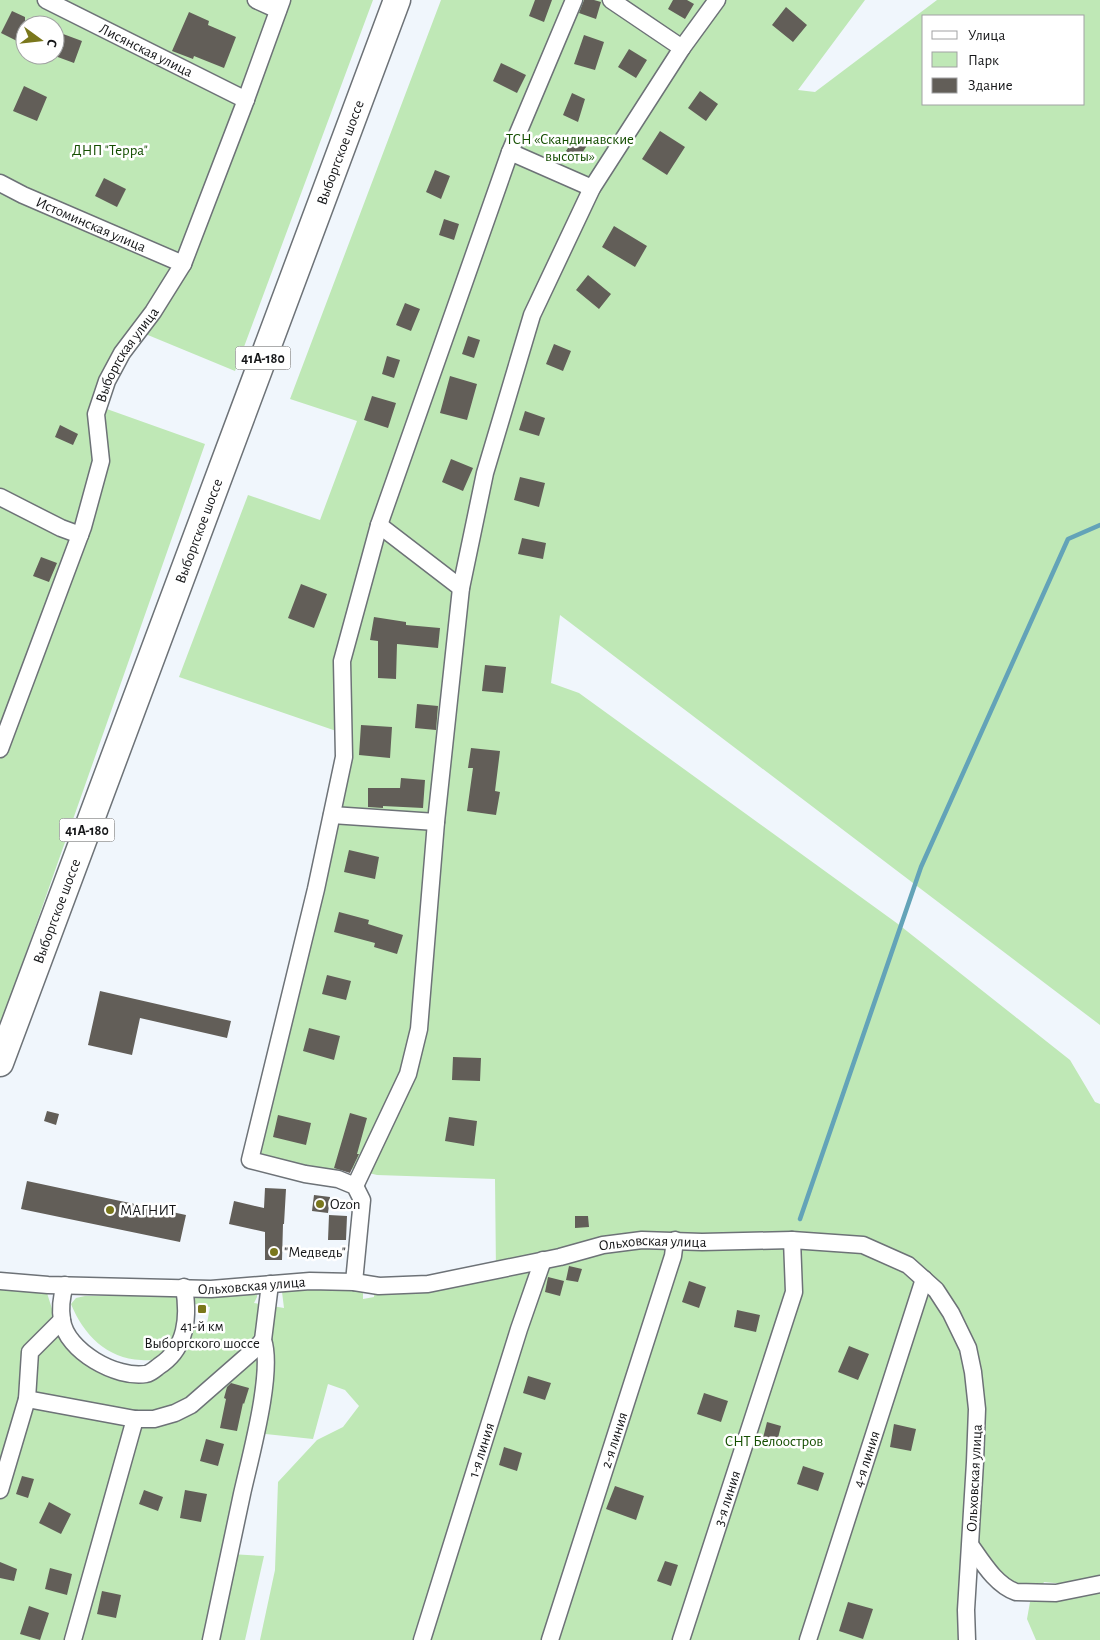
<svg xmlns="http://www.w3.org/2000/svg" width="1100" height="1640" viewBox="0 0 1100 1640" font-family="'Alegreya Sans',sans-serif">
<rect width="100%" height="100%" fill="#f0f6fc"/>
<!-- green -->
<path fill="#bfe8b6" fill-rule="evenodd" d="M0 0H373L235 371 143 333 135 337 104 408 205 444 0 1027ZM25 25H55V55H25Z
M441 0H865L798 90 815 92 937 0H1100V1025L560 615 551 683 579 693 898 924 1070 1060 1095 1102 1100 1104V1577L1075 1585 1044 1582 1038 1593 1016 1592 973 1546 967 1640H260L275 1570 278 1482 317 1440 343 1427 359 1406 345 1390 328 1384 313 1439 256 1433 230 1554 264 1556 245 1640H0V1289H38L47 1293 59 1331 71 1349 148 1378 186 1328 206 1329 210 1307 189 1303 191 1296 257 1292V1297L254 1303 284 1308 282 1292C308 1287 337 1288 363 1292V1299L374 1297V1289L496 1272 495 1179 377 1175 352 1169 305 1174 250 1160 345 734 179 677 248 495 320 520 357 421 290 399ZM924 16H1084V104H924Z
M177 1295C185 1308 183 1310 181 1324 178 1342 178 1340 165 1353 157 1360 151 1361 141 1360 107 1359 83 1334 71 1304L76 1298 85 1296Z
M1100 1591V1640H1036L1027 1619 1030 1602Z"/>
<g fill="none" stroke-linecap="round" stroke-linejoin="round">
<!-- stream -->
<path stroke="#63a3b8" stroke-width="4.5" d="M800 1219 921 867 1068 539 1100 525"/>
</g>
<!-- building -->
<path fill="#625e58" d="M535 0H552L544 22 529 16Z
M584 0H594L601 2 596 19 579 13Z
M673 0H687L694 4 685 19 668 9Z
M786 7 807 25 793 42 772 25Z
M12 11 25 17V45L1 33Z
M189 12 209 21 208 25 236 37 224 68 194 56 193 59 172 51Z
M55 31 82 41 74 63 55 56Z
M584 35 604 42 595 70 574 64Z
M629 49 647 60 636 78 618 67Z
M501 63 526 75 517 93 493 81Z
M24 86 47 97 37 121 13 111Z
M700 91 718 104 706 121 688 108Z
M572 93 585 99 578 122 563 115Z
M660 131 685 147 667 175 642 159Z
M576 136 588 144 578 159 566 151Z
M435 170 450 176 441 199 426 192Z
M104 178 126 189 117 207 95 196Z
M444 219 459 224 454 240 439 235Z
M614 226 647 246 635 267 602 247Z
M588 275 611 294 599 309 576 290Z
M405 303 420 309 411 331 396 325Z
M468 336 480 340 474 358 462 354Z
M554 344 571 351 563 371 546 364Z
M387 356 400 360 394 378 382 374Z
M450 376 477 384 467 420 440 413Z
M372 396 396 403 388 428 364 420Z
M525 411 545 418 539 436 519 430Z
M60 425 78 434 73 445 55 437Z
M451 459 473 468 463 491 442 482Z
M520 477 545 483 539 507 514 500Z
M522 538 546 543 543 559 518 554Z
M41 557 57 563 49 582 33 576Z
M301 584 327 594 314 628 288 618Z
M374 617 406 622V625L440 628 438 648 397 644 396 679 378 678V641L370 640Z
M485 665 506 667 503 693 482 691Z
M417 704 438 706 436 730 415 728Z
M361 725 392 727 390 758 359 755Z
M471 748 500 751 495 791 500 792 496 815 467 811 473 768H468Z
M401 778 425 780 423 808 383 806V808L368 807V788H400Z
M349 850 379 857 375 879 344 872Z
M339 912 369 920 368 924 403 935 397 954 374 947 375 943 334 932Z
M327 975 351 981 346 1000 322 994Z
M100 991 231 1021 227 1038 140 1018 132 1055 88 1045Z
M309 1028 340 1036 334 1060 303 1051Z
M453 1057 481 1058 480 1081 452 1080Z
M47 1111 59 1114 56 1125 44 1121Z
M350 1113 367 1118 357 1154H359L350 1173 334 1168Z
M278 1115 311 1123 306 1145 273 1137Z
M449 1117 477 1121 474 1146 445 1141Z
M27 1181 186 1215 180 1242 21 1209Z
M265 1188 286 1189 284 1224H283L282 1260H265V1232L229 1224 234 1201 264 1208Z
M314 1195 330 1197 328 1213 312 1211Z
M329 1215 347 1216 346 1240H328Z
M575 1216H588L589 1227 575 1228Z
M569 1266 582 1269 578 1282 566 1280Z
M548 1277 564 1281 560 1296 545 1292Z
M689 1281 706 1287 699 1308 682 1302Z
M737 1310 760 1315 756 1332 734 1327Z
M849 1346 869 1354 858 1380 838 1372Z
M528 1376 551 1383 545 1400 523 1393Z
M231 1383 249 1388 244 1404 243 1403 237 1431 220 1428 226 1399 224 1398 227 1387Z
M704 1393 728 1401 721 1422 697 1414Z
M767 1422 781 1426 776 1446 762 1442Z
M894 1424 916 1429 911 1451 890 1447Z
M206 1439 224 1444 218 1466 200 1461Z
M504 1447 522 1453 517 1471 499 1465Z
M803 1466 824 1473 818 1491 797 1484Z
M22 1476 34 1479 28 1498 16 1494Z
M615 1486 644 1496 636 1520 606 1509Z
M144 1490 163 1497 158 1511 139 1504Z
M185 1490 207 1494 201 1522 180 1518Z
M49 1502 71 1514 61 1534 39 1523Z
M665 1561 678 1565 671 1586 657 1581Z
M0 1562 17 1569 14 1581 0 1578Z
M50 1568 72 1574 67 1595 45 1589Z
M102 1591 121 1595 116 1618 97 1614Z
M848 1602 873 1609 863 1639 839 1631Z
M29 1606 49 1613 40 1640 20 1634Z"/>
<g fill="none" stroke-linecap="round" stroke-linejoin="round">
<defs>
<g id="street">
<path id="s1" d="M46 0 246 100"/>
<path d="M256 0 278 10"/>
<path d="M611 0 682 48"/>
<path d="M510 152 592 188"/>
<path id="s2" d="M0 183 23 195 183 264"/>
<path d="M0 497 61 528 80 535"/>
<path d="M379 525 461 588"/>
<path id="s3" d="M0 749 83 527 101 461 96 414 107 381 122 353 153 312 183 264 244 105 282 0"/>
<path d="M332 815 436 822"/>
<path d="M355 1186 408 1074 419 1029 436 822 461 588 485 473 532 315 592 188 682 48 717 0"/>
<path id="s4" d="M0 1281 48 1285 211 1289 310 1281 354 1282 379 1286 428 1284 560 1257 603 1245 642 1240 702 1242 792 1240 863 1245 908 1265 936 1290 951 1313 968 1348 973 1372 977 1409 975 1462 966 1610 967 1640"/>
<path d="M354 1282 362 1200 355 1186 338 1179 305 1174 250 1160 316 889 344 757 342 661 379 525 510 152 574 0"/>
<path d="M65 1285C62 1295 60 1309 62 1320 66 1351 117 1379 146 1374 151 1373 155 1369 159 1366 187 1348 189 1317 184 1287"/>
<path d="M27 1399 135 1419H154L175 1413 191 1405 255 1349 263 1340"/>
<path d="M0 1490 27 1399 30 1352 62 1320"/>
<path d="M971 1546C983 1563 996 1585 1016 1592L1056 1593 1100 1584"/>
<path d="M73 1640 135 1419"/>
<path d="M211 1640C221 1591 232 1543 242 1494 250 1458 274 1372 263 1340L270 1284"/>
<path id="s5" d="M422 1640 519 1329 543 1260"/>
<path id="s6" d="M550 1640 673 1256 675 1240"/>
<path id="s7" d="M681 1640 794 1292 792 1240"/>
<path id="s8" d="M808 1640 924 1279"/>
</g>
<g id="primary">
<path id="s9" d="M0 1063 397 0"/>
</g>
</defs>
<!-- street casing -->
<use href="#street" stroke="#6d7277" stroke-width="19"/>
<!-- primary casing -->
<use href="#primary" stroke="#6d7277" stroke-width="29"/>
<!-- street -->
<use href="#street" stroke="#fff" stroke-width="16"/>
<!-- primary -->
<use href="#primary" stroke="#fff" stroke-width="26"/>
</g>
<!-- markers -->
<g fill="#7a771c" stroke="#fff" stroke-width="2">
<circle cx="320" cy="1204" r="5"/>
<circle cx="110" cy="1210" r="5"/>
<circle cx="274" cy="1252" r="5"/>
<rect x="197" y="1304" width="10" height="10" rx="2.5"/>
</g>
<g text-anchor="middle" stroke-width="5" stroke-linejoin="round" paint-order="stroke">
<!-- shield labels -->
<g fill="#fff" stroke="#5b5c5d" stroke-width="1">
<rect x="235.5" y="346.5" width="55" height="23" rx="4"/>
<rect x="59.5" y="818.5" width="55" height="23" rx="4"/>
</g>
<g font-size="14" font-weight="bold" fill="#151618">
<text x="263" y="363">41А-180</text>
<text x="87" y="835">41А-180</text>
</g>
<!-- street labels -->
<g font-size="15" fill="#151618" stroke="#fff">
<text dy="5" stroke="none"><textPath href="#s1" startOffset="112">Лисянская улица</textPath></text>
<text dy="5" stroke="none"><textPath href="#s9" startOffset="972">Выборгское шоссе</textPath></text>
<text dy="5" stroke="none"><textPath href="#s2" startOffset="100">Истоминская улица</textPath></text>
<text dy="5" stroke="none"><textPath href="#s3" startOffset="420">Выборгская улица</textPath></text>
<text dy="5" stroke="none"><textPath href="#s9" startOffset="568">Выборгское шоссе</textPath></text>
<text dy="5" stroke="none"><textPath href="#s9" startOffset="162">Выборгское шоссе</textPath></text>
<text dy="5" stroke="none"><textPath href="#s4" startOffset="658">Ольховская улица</textPath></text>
<text dy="5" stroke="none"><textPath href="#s4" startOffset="252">Ольховская улица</textPath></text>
<text dy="5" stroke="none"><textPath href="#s6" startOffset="210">2-я линия</textPath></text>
<text dy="5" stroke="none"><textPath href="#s5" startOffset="199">1-я линия</textPath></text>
<text dy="5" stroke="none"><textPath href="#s8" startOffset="190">4-я линия</textPath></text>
<text transform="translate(974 1478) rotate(-87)" y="5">Ольховская улица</text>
<text dy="5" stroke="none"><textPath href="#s7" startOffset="149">3-я линия</textPath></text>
</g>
<!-- park labels -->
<g font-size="15" fill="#144e00" stroke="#fff">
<text x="570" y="144">ТСН «Скандинавские<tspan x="570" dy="17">высоты»</tspan></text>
<text x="110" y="155">ДНП "Терра"</text>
<text x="774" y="1446">СНТ Белоостров</text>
</g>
<!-- poi labels -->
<g font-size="15" fill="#151618" stroke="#fff" text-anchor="start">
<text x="330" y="1209">Ozon</text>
<text x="120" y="1215">МАГНИТ</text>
<text x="284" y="1257">"Медведь"</text>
<text x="202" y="1331" text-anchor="middle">41-й км<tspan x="202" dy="17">Выборгского шоссе</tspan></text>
</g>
</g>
<!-- legend -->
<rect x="922" y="15" width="162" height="90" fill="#ffffff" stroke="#a1a2a3"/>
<rect x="932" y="31" width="25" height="8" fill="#ffffff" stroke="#a1a2a3"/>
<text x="968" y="40" font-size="15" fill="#151618">Улица</text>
<rect x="932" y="52" width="25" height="15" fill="#bfe8b6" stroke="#a1a2a3"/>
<text x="968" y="65" font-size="15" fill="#151618">Парк</text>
<rect x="932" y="78" width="25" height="15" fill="#625e58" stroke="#a1a2a3"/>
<text x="968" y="90" font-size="15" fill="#151618">Здание</text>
<!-- north arrow -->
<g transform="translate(40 40) rotate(105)"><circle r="24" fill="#ffffff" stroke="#a1a2a3"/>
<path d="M0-4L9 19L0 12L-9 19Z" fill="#7a771c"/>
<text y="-8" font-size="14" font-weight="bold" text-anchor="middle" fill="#151618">С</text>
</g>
</svg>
